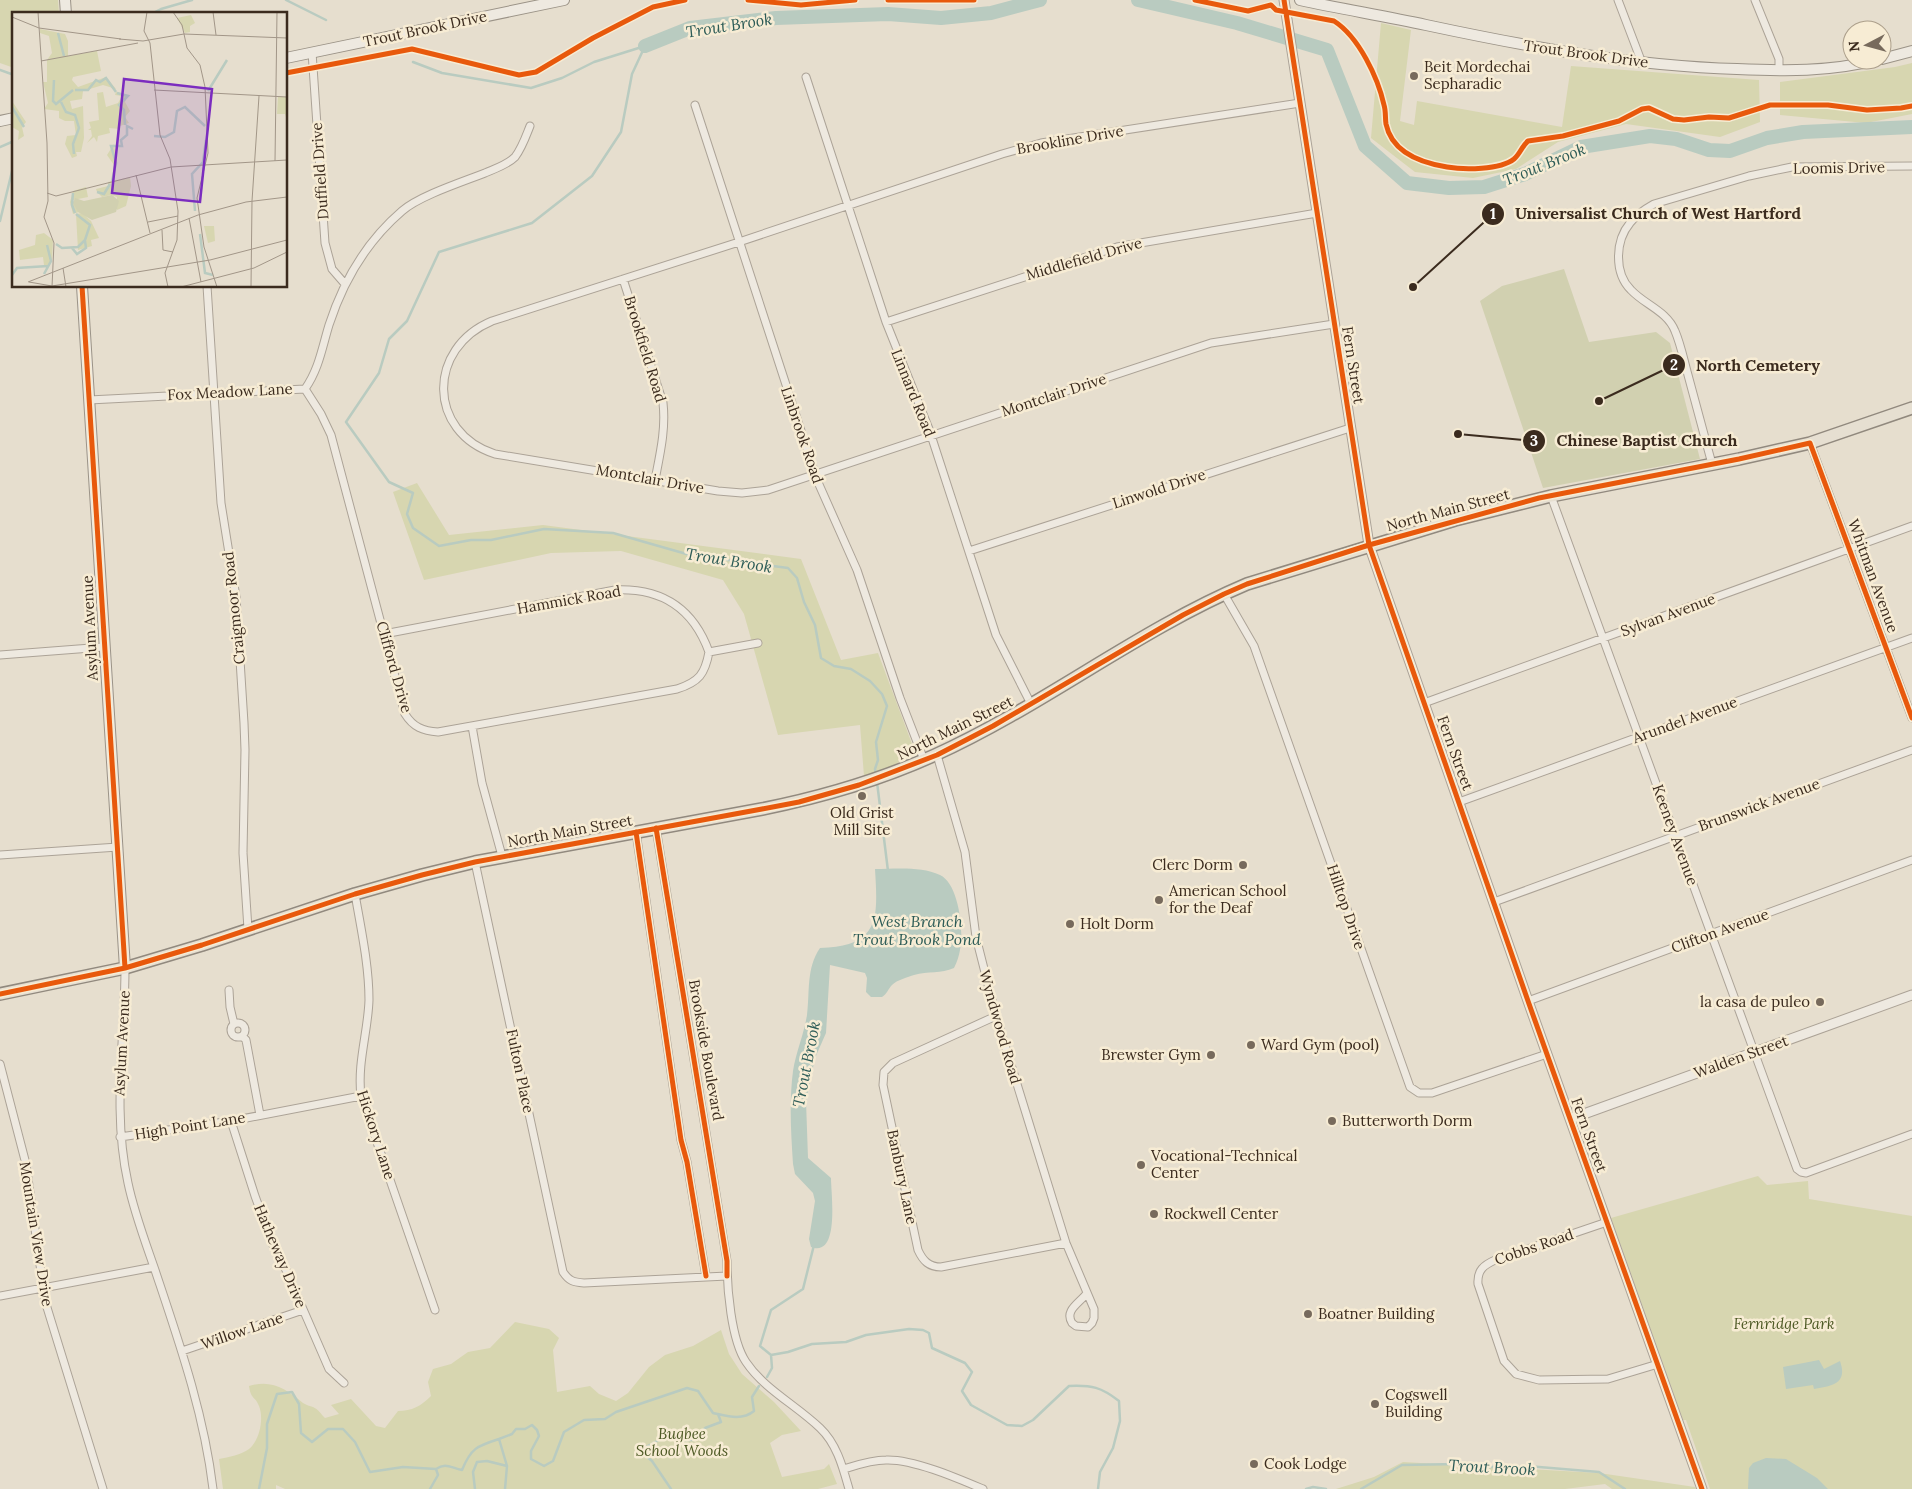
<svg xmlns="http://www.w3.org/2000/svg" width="1912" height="1489" viewBox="0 0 1912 1489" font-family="Lora,serif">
<rect width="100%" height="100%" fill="#e6dece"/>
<!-- green -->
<path fill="#d7d6b0" d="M0 0H58L59 14H14V68L0 63Z
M1381 23 1411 30 1400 121 1414 125 1417 101 1562 127 1571 66 1759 80 1760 122 1720 137 1626 124 1558 142 1516 169 1473 178 1415 172 1371 138Z
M1912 63V114L1866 123 1780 115V82L1895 67Z
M417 483 449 535 543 525 801 559 841 660 878 653 915 752 891 767 864 776 860 725 778 735 744 614 723 580 621 551 551 553 424 580 393 492Z
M1758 1176 1767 1185 1808 1181 1809 1199 1912 1216V1489H1710L1686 1420H1683L1611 1218Z
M515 1322 549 1329 559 1338 553 1350 557 1392 590 1386 599 1394 616 1401 628 1393 649 1367 665 1355 693 1346 721 1330 729 1354 742 1374 774 1402 801 1431 782 1435 770 1443 782 1477 824 1469 829 1464 837 1484 818 1489H285L276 1485V1489H223L219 1459C229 1457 241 1455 249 1449 260 1440 264 1418 259 1406 255 1396 251 1400 249 1386 272 1379 286 1389 303 1403 306 1405 310 1406 313 1407 318 1409 321 1414 325 1418L339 1414 331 1405 351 1399 376 1426 385 1428 398 1411C412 1411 421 1406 431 1396L428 1382 433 1369 451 1364 468 1352 490 1348Z
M1403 1462 1599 1473 1695 1487 1696 1489H1612L1605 1484 1565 1489H1336L1374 1477Z"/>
<!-- cemetery -->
<path fill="#d1d0b0" d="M1564 269 1589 342 1656 332 1670 343 1700 459 1543 488 1480 301 1502 286Z"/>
<!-- water -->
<path fill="#b9cbc0" d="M875 869C895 869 921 866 940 875 959 884 964 931 960 950 959 956 957 962 954 968 941 974 928 971 914 975 908 977 897 980 892 985 888 989 887 994 882 997H871L866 992 867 978 865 973 830 965 826 1033 815 1058 806 1101 808 1158 831 1178C831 1194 840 1258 811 1247L809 1239 815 1201 813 1193 795 1174 793 1164C791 1133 789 1102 793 1071 796 1052 804 1034 807 1015 810 992 806 968 820 948 880 946 878 919 875 869Z
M1819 1360 1824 1369 1840 1361C1848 1384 1832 1386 1814 1389L1813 1385 1786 1389 1783 1367Z
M1766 1458 1786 1459 1817 1478 1828 1489H1748L1749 1468 1753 1463Z"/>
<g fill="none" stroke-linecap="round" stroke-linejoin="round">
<!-- stream -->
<path stroke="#b9cbc0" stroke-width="2.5" d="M286 0 326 20
M151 14 161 9 192 0
M645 46 632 74 621 132 592 176 532 223 439 252 407 321 389 339 379 373 346 422 389 482 413 493 407 514 413 528 439 546 471 540H491L544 529 613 533 690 555 788 568 797 578 804 602 815 625 821 658 834 666 851 669 870 681 882 694 887 706 876 742 878 760 875 769 876 775
M413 62 442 73 531 88 562 78 594 62 645 46
M0 70 14 75
M0 147 14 141
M0 221 13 167 14 148
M877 782 888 871
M814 1245 803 1289 771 1310 760 1346 771 1355 788 1352 812 1344 846 1342 866 1335 909 1329 923 1330 929 1333 932 1348 965 1363 972 1372 962 1391 971 1405 1007 1425 1022 1426 1033 1420 1069 1386C1092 1385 1101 1387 1119 1401L1120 1421 1113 1448 1100 1472 1098 1489
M767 1377 772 1368 771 1355
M436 1469C446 1462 451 1468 462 1470 471 1448 477 1446 499 1439
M259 1489 267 1448V1424L277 1394 292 1392 299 1404 301 1433 312 1442 328 1429H343L355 1442 370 1472 403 1467 436 1469 438 1475 430 1489
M475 1489 473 1472 477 1462 487 1461 507 1466
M505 1489 507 1466 499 1439 512 1434 516 1429H525L532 1425 537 1430 539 1436 531 1451V1459L544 1466 553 1461 564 1432 584 1420 605 1419 616 1412 687 1388 698 1391 713 1413C727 1416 742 1421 754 1411L752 1397 759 1386
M671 1489 652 1461 645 1455 644 1448 672 1433 681 1440H694L705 1428 721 1422 718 1414
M1306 1489 1313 1487 1326 1489
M1361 1489 1402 1465 1457 1464 1490 1467 1527 1466 1599 1472 1625 1489"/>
<!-- river -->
<path stroke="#b9cbc0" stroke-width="14" d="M1138 0 1237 23 1327 50 1365 146 1407 183 1449 188 1484 187 1525 174 1581 147 1650 136 1676 139 1709 150 1730 151 1767 138 1803 132 1912 127
M645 46 690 28 776 18 888 14 941 18 991 13 1040 0"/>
<defs>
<path id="minor" d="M1618 0 1642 63
M1755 0 1779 59V71
M312 52 325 243 332 269 345 284
M806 77 886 322 929 429 996 635 1031 704
M1300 103 1041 143 1002 154 739 242 492 321C427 348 427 432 495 454L718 491 742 493 768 490 1211 343 1334 324
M695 105 817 480 857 570 900 698 924 760
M623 279 663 403C666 429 660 454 655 480
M207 286 221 503 236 597 244 723 245 750 243 853 248 929
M886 322 1117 247 1317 213
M305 389 321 414 331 435 405 714C413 727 423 731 438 732L677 689C699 682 705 674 709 652
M305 389C319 369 322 348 329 325 343 282 367 241 402 211 419 196 462 182 485 173 494 169 507 165 515 157 522 148 526 136 530 126
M89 400 305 389
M1810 443 1912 718
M1712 464C1704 434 1696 405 1688 375 1684 361 1681 345 1675 331 1667 311 1645 305 1631 290 1614 273 1615 241 1630 223 1636 215 1645 209 1654 204L1749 176 1792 167 1912 166
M1551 496 1797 1169 1801 1172 1806 1173 1912 1134
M969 551 1350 428
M1224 594 1254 646 1410 1087 1419 1093H1432L1547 1054
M384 634 615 590C662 588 693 608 709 652L758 643
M0 655 104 647
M1424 703 1912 526
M472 726 482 783 502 856
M937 755 965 852 976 937 996 1016 1066 1243 1094 1309V1318L1092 1323 1088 1327 1076 1326 1072 1323C1064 1310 1080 1303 1087 1293
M1459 802 1912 638
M656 828 727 1261C727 1287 731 1340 746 1362 764 1389 796 1405 820 1428 837 1444 843 1468 849 1489
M636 832 681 1140 687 1162 706 1276
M0 855 118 847
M475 862 563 1272C569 1281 573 1282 584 1283L727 1276
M355 894C361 929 369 965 369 1000 368 1032 357 1063 361 1096L435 1310
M1494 902 1912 750
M125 968C125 1040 112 1111 128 1183 134 1212 145 1241 155 1270 179 1342 204 1413 213 1489
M229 990 230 1007 234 1024
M1528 1001 1912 860
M996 1016 893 1063 884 1072 883 1085 918 1250C923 1261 929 1267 941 1267L1066 1243
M231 1030a7 7 0 1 1 14 0a7 7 0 1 1-14 0Z
M242 1036 246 1040 260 1115
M0 1064 26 1164 45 1301 103 1489
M231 1121 255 1196 274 1248 286 1270 329 1369 344 1383
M120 1137 231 1121 361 1096
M1607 1222 1495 1260C1484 1265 1477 1270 1478 1284L1504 1361 1516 1374 1539 1380 1608 1379 1658 1364
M0 1296 154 1267
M182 1351 303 1310
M844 1469C857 1465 871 1460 886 1460 913 1459 957 1478 983 1489"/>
<path id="tertiary" d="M1284 0 1369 545 1528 1001 1702 1489
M1570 1119 1912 995"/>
<path id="secondary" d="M65 0 66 14
M1300 0C1342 9 1384 16 1426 25 1529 47 1632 66 1737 69 1784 71 1830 72 1876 60
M286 58 564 0
M1882 59 1912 51
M0 121 14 118
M82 286 125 968"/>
<path id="primary" d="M0 994 125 968 202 945 355 894 422 875 475 862 762 809C822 797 880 780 935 755 1043 706 1138 630 1247 584L1455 520 1551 496 1739 459 1810 443 1912 408"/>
</defs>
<!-- minor casing -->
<use href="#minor" stroke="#aca397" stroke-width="9"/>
<!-- tertiary casing -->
<use href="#tertiary" stroke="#aca397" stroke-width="11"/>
<!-- secondary casing -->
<use href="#secondary" stroke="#9b9387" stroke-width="12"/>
<!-- primary casing -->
<use href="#primary" stroke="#91897e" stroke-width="14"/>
<!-- minor -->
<use href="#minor" stroke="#eee9e0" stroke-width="7"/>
<!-- tertiary -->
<use href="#tertiary" stroke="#eee9e0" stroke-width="9"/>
<!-- secondary -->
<use href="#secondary" stroke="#eee9e0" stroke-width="10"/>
<!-- primary -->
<use href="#primary" stroke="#e6dfd1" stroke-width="11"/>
<defs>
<path id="cycleway" d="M748 0 801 5 855 0
M888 0H974
M1195 0 1248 11 1271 5 1276 10 1334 21C1359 37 1378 78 1384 105 1386 111 1385 118 1386 124 1392 153 1422 163 1447 167 1464 170 1500 170 1514 159 1520 154 1522 146 1528 141L1563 136 1619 121 1642 109 1649 108 1673 119 1684 120 1709 117 1729 118 1770 105H1828L1867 110 1901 108 1912 106
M1284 0 1369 545 1528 1001 1702 1489
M286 73 412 49 519 75 536 72 593 38 653 7 685 0
M82 286 125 968
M656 828 727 1261V1276
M636 832 681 1140 687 1162 706 1276
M0 994 125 968 202 945 355 894 422 875 475 862 762 809 799 802 859 785 937 755 993 726 1183 615 1224 594 1247 584 1369 545 1539 498 1739 459 1810 443 1912 718"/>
</defs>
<!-- cycleway casing -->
<use href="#cycleway" stroke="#f7ecd4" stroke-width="8"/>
<!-- cycleway -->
<use href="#cycleway" stroke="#e8590c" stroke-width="5"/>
</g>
<!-- markers -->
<g fill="#776a5c" stroke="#f7ecd4" stroke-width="2">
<circle cx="1414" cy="76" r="5"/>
<circle cx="862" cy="796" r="5"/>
<circle cx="1243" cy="865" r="5"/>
<circle cx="1159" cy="900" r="5"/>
<circle cx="1070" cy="924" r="5"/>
<circle cx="1820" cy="1002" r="5"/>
<circle cx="1251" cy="1045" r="5"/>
<circle cx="1211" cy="1055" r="5"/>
<circle cx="1332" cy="1121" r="5"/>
<circle cx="1141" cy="1165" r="5"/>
<circle cx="1154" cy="1214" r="5"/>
<circle cx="1308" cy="1314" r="5"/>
<circle cx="1375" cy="1404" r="5"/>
<circle cx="1254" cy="1464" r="5"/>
</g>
<g text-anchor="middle" stroke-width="5" stroke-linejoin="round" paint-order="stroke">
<!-- street labels -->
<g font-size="15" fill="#3b2b1e" stroke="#f7ecd4">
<text transform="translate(425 29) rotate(-12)" y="5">Trout Brook Drive</text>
<text transform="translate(1586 54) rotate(8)" y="5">Trout Brook Drive</text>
<text transform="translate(1070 140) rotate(-10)" y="5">Brookline Drive</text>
<text transform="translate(1839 168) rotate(-1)" y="5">Loomis Drive</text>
<text transform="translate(320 171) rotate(-94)" y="5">Duffield Drive</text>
<text transform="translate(1084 259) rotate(-16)" y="5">Middlefield Drive</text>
<text transform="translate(645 349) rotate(73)" y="5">Brookfield Road</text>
<text transform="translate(1353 365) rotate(81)" y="5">Fern Street</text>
<text transform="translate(230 392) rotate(-3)" y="5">Fox Meadow Lane</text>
<text transform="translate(913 393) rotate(68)" y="5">Linnard Road</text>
<text transform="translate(1054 395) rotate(-18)" y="5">Montclair Drive</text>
<text transform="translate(802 435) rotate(71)" y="5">Linbrook Road</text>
<text transform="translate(650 479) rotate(10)" y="5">Montclair Drive</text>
<text transform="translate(1159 489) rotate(-18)" y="5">Linwold Drive</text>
<text transform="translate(1448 510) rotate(-15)" y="5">North Main Street</text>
<text transform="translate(1873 576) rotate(70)" y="5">Whitman Avenue</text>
<text transform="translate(569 600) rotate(-10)" y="5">Hammick Road</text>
<text transform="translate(234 608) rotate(-96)" y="5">Craigmoor Road</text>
<text transform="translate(1668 615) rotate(-20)" y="5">Sylvan Avenue</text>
<text transform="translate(90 628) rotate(-93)" y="5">Asylum Avenue</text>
<text transform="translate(394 667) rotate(74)" y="5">Clifford Drive</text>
<text transform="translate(1685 720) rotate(-20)" y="5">Arundel Avenue</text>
<text transform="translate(955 728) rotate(-26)" y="5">North Main Street</text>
<text transform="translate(1455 753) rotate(70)" y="5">Fern Street</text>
<text transform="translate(1759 805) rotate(-20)" y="5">Brunswick Avenue</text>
<text transform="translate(570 831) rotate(-10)" y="5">North Main Street</text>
<text transform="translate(1675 835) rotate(70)" y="5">Keeney Avenue</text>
<text transform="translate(1346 907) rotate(71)" y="5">Hilltop Drive</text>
<text transform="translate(1720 931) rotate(-20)" y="5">Clifton Avenue</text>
<text transform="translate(1000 1027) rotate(74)" y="5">Wyndwood Road</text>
<text transform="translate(122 1043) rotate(-87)" y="5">Asylum Avenue</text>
<text transform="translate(706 1050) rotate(80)" y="5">Brookside Boulevard</text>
<text transform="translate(1741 1057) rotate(-20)" y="5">Walden Street</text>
<text transform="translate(520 1071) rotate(78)" y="5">Fulton Place</text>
<text transform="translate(190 1126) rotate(-9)" y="5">High Point Lane</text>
<text transform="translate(376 1135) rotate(72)" y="5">Hickory Lane</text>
<text transform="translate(1589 1135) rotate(70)" y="5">Fern Street</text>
<text transform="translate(902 1177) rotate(78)" y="5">Banbury Lane</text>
<text transform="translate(36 1234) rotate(81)" y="5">Mountain View Drive</text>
<text transform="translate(1534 1247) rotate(-19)" y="5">Cobbs Road</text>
<text transform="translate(280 1256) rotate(67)" y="5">Hatheway Drive</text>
<text transform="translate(242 1331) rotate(-19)" y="5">Willow Lane</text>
</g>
<!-- poi labels -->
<g font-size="15" fill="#3b2b1e" stroke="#f7ecd4" text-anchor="start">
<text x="1424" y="72">Beit Mordechai<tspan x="1424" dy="17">Sepharadic</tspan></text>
<text x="862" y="818" text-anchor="middle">Old Grist<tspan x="862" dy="17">Mill Site</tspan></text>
<text x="1233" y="870" text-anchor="end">Clerc Dorm</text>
<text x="1169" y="896">American School<tspan x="1169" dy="17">for the Deaf</tspan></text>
<text x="1080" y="929">Holt Dorm</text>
<text x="1810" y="1007" text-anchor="end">la casa de puleo</text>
<text x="1261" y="1050">Ward Gym (pool)</text>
<text x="1201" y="1060" text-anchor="end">Brewster Gym</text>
<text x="1342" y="1126">Butterworth Dorm</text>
<text x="1151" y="1161">Vocational-Technical<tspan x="1151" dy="17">Center</tspan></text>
<text x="1164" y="1219">Rockwell Center</text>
<text x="1318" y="1319">Boatner Building</text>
<text x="1385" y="1400">Cogswell<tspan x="1385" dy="17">Building</tspan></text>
<text x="1264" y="1469">Cook Lodge</text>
</g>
<!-- park labels -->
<g font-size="15" font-style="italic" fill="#4d5924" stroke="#f7ecd4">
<text x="1784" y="1329">Fernridge Park</text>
<text x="682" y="1439">Bugbee<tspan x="682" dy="17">School Woods</tspan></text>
</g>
<!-- water labels -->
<g font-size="16" font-style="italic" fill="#2d5c57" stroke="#f7ecd4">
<text transform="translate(729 25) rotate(-9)" y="6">Trout Brook</text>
<text transform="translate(1544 164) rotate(-22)" y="6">Trout Brook</text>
<text transform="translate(729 560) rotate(9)" y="6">Trout Brook</text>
<text x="917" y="927">West Branch<tspan x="917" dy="18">Trout Brook Pond</tspan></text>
<text transform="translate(806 1064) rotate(-79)" y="6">Trout Brook</text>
<text transform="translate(1492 1467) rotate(3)" y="6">Trout Brook</text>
</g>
</g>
<!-- overview -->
<g transform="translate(12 12)">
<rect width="275" height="275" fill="#e6dece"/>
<path d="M179 3 183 11 178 14V20L173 21 165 6ZM28 17 53 22 56 29V44L85 39 89 59 61 65 60 68 66 75 94 65 104 77 91 73 71 79 70 87 58 89 60 97 71 94 72 126 69 140H64L65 144 60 146 53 132 55 124 64 123 62 109H53L47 106V99L32 97 36 91 31 70H35V48L40 41 37 24 28 21ZM91 80 94 95 106 91 110 84 103 83 104 80 116 83 113 90 118 99 113 105 117 111 108 114V117L97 116 98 121 86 124 85 130 82 125 75 131 80 124 79 118H76L79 116 77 110 87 108 85 81ZM266 84 275 85V108L273 102H265ZM0 89 14 110 10 115 12 124 6 128 7 119 0 115ZM102 132 105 151 101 168H100L102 153 95 143ZM118 165 119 174 114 194 105 198V185L99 183 90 185 85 180 84 177 96 174V170ZM74 175 76 185 61 188 67 200 61 202 58 190 61 179ZM70 201 79 209 87 226 79 228 80 234 66 238 64 202ZM192 214H202L203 229 196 231ZM32 221 41 228 40 249 36 254 32 253 31 245 8 248 7 238 23 233 24 223Z" fill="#d7d6b0"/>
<path d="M100 183 107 189 104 200 80 208 66 200 61 191 63 186 72 189Z" fill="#d1d0b0"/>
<path fill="none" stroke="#b9cbc0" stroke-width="2.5" d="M46 21 52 44M42 68 41 89 44 92 61 78M63 78H76L84 68 88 70 94 66 104 80M196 79 215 48M105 81 116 84 107 93 112 98 113 113M49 90 54 100 63 103 67 116 61 132 62 142M0 95 12 115M142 124 153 125 162 120 165 99 173 95 193 114M100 169 104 151 99 134H110L109 128 115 123V114L121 117M85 180 92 182 98 172M61 181 60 193 63 201M183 199 180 162 191 150 194 128M188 222 193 261 201 263M44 232 50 236 66 235 73 228 78 213 64 202M60 236 65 242 74 236 73 229M32 262 39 249 35 233M0 263 5 256 36 254"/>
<path fill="none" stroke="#a29688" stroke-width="1" d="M26 0 35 131 36 189 32 205 42 231 40 275M135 0 132 19 138 31 148 123 158 147 166 199 165 228 153 261 156 275M161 0 170 13 172 22M201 0 204 23M0 5 27 16 109 27M172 22 175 36 188 53 193 75 196 141 185 186 192 235 205 275M107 27 131 29 172 22 275 26M29 49 126 31M142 78 275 85M263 149 265 0M124 163 138 221M35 181 44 184 159 155 275 148M240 189 247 84M177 206 189 270M136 210 166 204M150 218 151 238 161 240M51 256 54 275M16 270 186 203 234 190 275 185M17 270 40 274 198 248 275 228M169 275 242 256 275 240M239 275 240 189"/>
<path fill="#7b2cbf" fill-opacity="0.15" stroke="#7b2cbf" stroke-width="2.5" d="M112 67 200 77 188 190 100 181Z"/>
<rect width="275" height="275" fill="none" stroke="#3b2b1e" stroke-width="2.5"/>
</g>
<!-- callouts -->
<path fill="none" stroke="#3b2b1e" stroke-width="2" d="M1413 287L1493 214M1599 401L1674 365M1458 434L1534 441"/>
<g fill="#3b2b1e" stroke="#f7ecd4" stroke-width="2">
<circle cx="1413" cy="287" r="5"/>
<circle cx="1599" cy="401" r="5"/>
<circle cx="1458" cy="434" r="5"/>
<circle cx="1493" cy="214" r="12"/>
<circle cx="1674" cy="365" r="12"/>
<circle cx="1534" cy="441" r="12"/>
</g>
<g font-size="15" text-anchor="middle" font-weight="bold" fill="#fff">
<text x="1493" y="219">1</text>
<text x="1674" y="370">2</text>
<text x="1534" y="446">3</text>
</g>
<g font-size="16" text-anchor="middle" font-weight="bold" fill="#3b2b1e" stroke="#f7ecd4" stroke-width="5" stroke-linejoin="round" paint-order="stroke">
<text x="1658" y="219">Universalist Church of West Hartford</text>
<text x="1758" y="371">North Cemetery</text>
<text x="1647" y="446">Chinese Baptist Church</text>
</g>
<!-- north arrow -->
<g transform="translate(1867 45) rotate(264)"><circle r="24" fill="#f7ecd4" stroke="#ac9f8b"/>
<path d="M0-4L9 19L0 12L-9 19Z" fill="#776a5c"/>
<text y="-8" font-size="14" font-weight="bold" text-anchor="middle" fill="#3b2b1e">N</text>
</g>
</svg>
